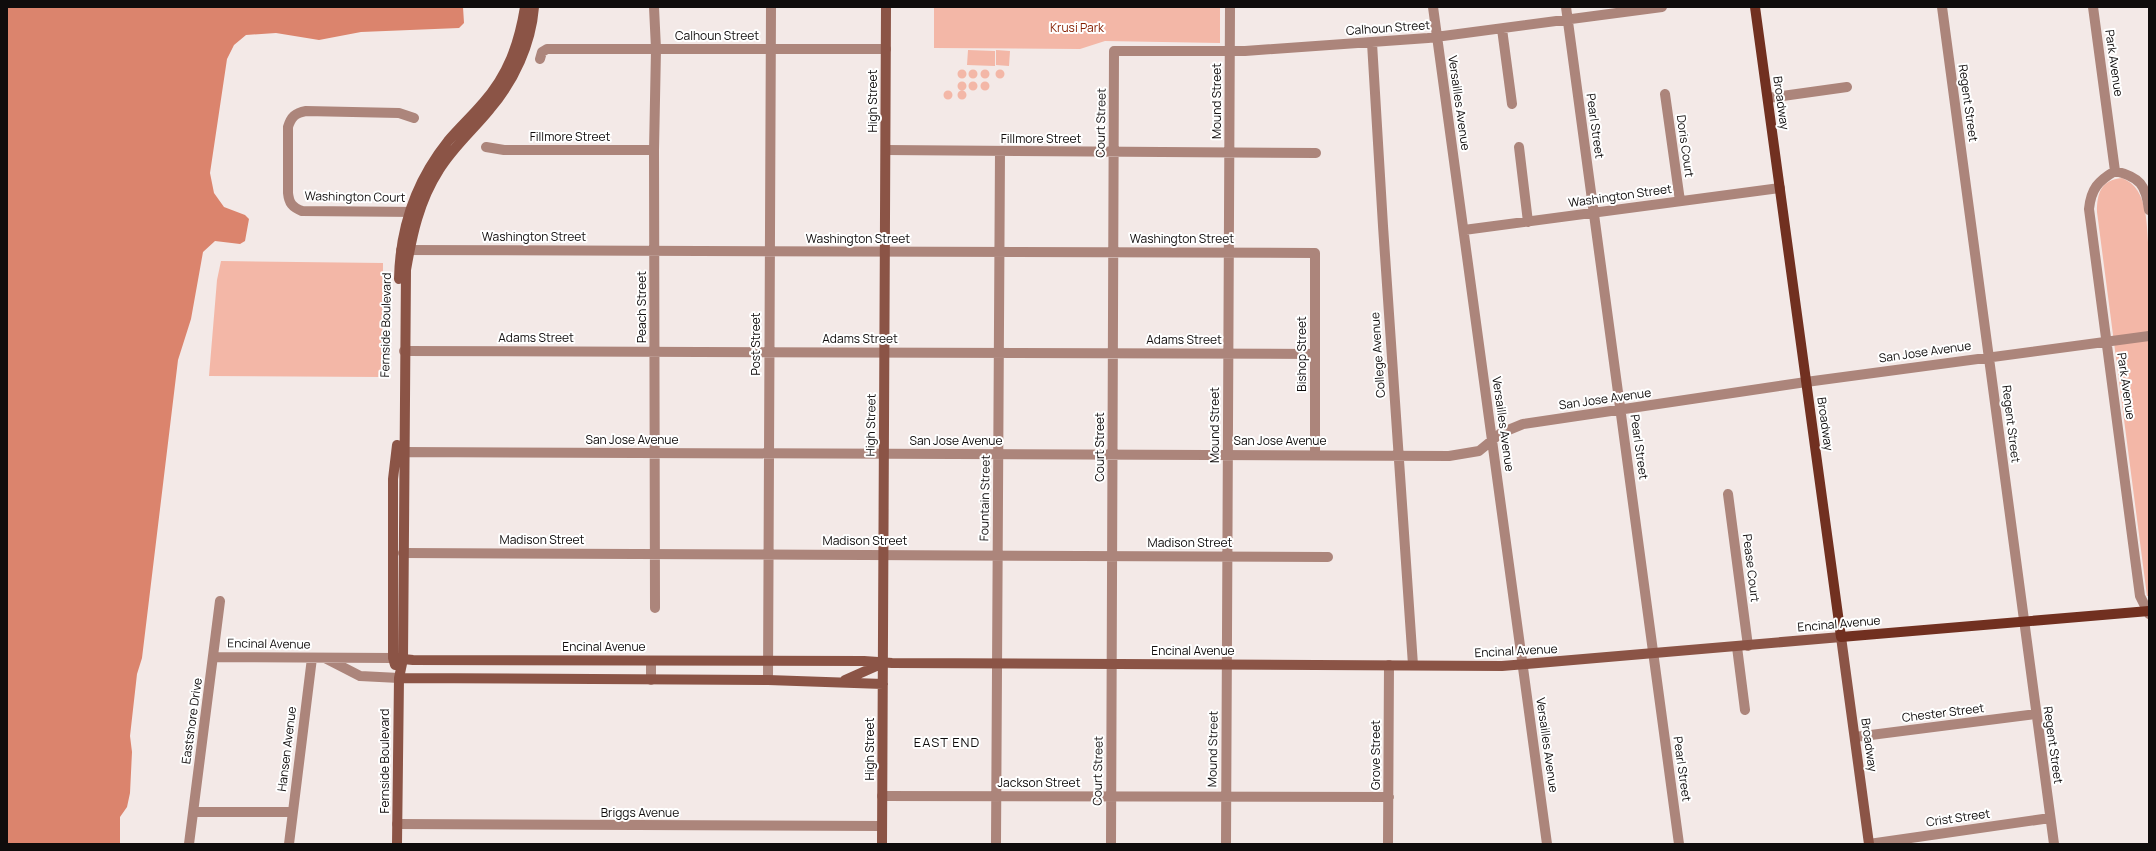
<svg xmlns="http://www.w3.org/2000/svg" width="2156" height="851" viewBox="0 0 2156 851" font-family="Manrope,sans-serif">
<rect width="100%" height="100%" fill="#f3e9e7"/>
<!-- green -->
<path fill="#f3b7a7" d="M934 7H1220V43L1105 41 1080 49 934 48Z
M968 50 995 51V66L967 65Z
M996 50 1010 51 1009 66 996 65Z
M957.5 74a4.5 4.5 0 1 1 9 0a4.5 4.5 0 1 1-9 0Z
M968.5 74a4.5 4.5 0 1 1 9 0a4.5 4.5 0 1 1-9 0Z
M980.5 74a4.5 4.5 0 1 1 9 0a4.5 4.5 0 1 1-9 0Z
M995.5 74a4.5 4.5 0 1 1 9 0a4.5 4.5 0 1 1-9 0Z
M980.5 86a4.5 4.5 0 1 1 9 0a4.5 4.5 0 1 1-9 0Z
M957.5 86a4.5 4.5 0 1 1 9 0a4.5 4.5 0 1 1-9 0Z
M968.5 86a4.5 4.5 0 1 1 9 0a4.5 4.5 0 1 1-9 0Z
M957.5 95a4.5 4.5 0 1 1 9 0a4.5 4.5 0 1 1-9 0Z
M943.5 95a4.5 4.5 0 1 1 9 0a4.5 4.5 0 1 1-9 0Z
M2122 178C2150 189 2146 228 2149 253V596H2147L2097 212C2097 193 2101 180 2122 178Z
M221 261 383 263 382 377 209 376 217 280Z"/>
<!-- water -->
<path fill="#db846d" d="M7 7H463L464 23 459 28 361 32 319 40 276 33 246 35 234 45 227 59 210 173 214 193 224 207 245 215 249 219 245 241 240 244 215 241 203 252 191 319 178 360 142 658 137 674 130 736 132 752 130 793 127 807 120 817V844H7Z"/>
<g fill="none" stroke-linecap="round" stroke-linejoin="round">
<!-- street -->
<path stroke="#ac857b" stroke-width="10" d="M654 7 656 49 654 150 655 608
M1433 7 1547 844
M1566 7 1679 844
M1942 7 2054 844
M2093 7 2115 171
M1502 29 1512 104
M1372 43 1383 226 1413 665
M540 59 542 52 547 49H886
M1665 94 1680 201
M1768 98 1847 87
M414 118 399 113 306 111C295 113 291 117 288 127V193C289 203 292 207 302 211L418 212
M486 147 504 150H654
M1519 147 1528 222
M886 150 1316 153
M2149 210C2146 185 2140 177 2115 171 2098 181 2091 189 2089 209L2140 596 2149 614
M1464 230 1780 188
M401 250 1315 253V455
M404 351 1315 354
M397 454 404 452 1449 456 1479 451 1501 433 1523 424 1806 382 2149 336
M1728 494 1748 646
M403 553 1328 557
M1737 647 1745 710
M213 657 393 658
M325 658 360 676 399 678
M651 680V661
M768 680 771 7
M1855 737 2036 714
M882 796 1389 797
M193 812H293
M397 824 882 826
M189 844 220 601
M289 844 312 658
M996 844 1000 151
M1111 844 1114 51H1245L1428 38 1662 7
M1226 844 1230 7
M1388 844 1389 665
M1869 844 2050 818"/>
<!-- secondary -->
<path stroke="#8b5446" stroke-width="10" d="M399 279C400 229 416 181 448 141 459 128 472 116 483 103 508 75 519 44 525 7
M393 658 413 660 864 661 892 663 1502 666 1841 637 1869 844
M395 665 393 658V479L397 445
M399 678 768 680 883 684
M845 680 881 664
M397 844 399 678 403 659 406 270C412 235 419 201 439 170 453 147 473 130 490 109 514 81 531 44 534 7
M882 844 886 7"/>
<!-- primary -->
<path stroke="#713020" stroke-width="10" d="M1755 7 1841 637 2149 611"/>
</g>
<g text-anchor="middle" stroke-width="4" stroke-linejoin="round" paint-order="stroke">
<!-- park labels -->
<g font-size="12" fill="#851e00" stroke="#fff">
<text x="1077" y="32">Krusi Park</text>
</g>
<!-- street labels -->
<g font-size="12" fill="#0f0c0c" stroke="#fff">
<text transform="translate(1388 28) rotate(-4)" y="4">Calhoun Street</text>
<text x="717" y="40">Calhoun Street</text>
<text transform="translate(2114 63) rotate(82)" y="4">Park Avenue</text>
<text transform="translate(873 101) rotate(-90)" y="4">High Street</text>
<text transform="translate(1217 101) rotate(-90)" y="4">Mound Street</text>
<text transform="translate(1459 103) rotate(82)" y="4">Versailles Avenue</text>
<text transform="translate(1781 103) rotate(82)" y="4">Broadway</text>
<text transform="translate(1968 103) rotate(82)" y="4">Regent Street</text>
<text transform="translate(1101 123) rotate(-89)" y="4">Court Street</text>
<text transform="translate(1595 126) rotate(82)" y="4">Pearl Street</text>
<text x="570" y="141">Fillmore Street</text>
<text x="1041" y="143">Fillmore Street</text>
<text transform="translate(1685 146) rotate(82)" y="4">Doris Court</text>
<text transform="translate(1620 196) rotate(-8)" y="4">Washington Street</text>
<text transform="translate(355 197) rotate(1)" y="4">Washington Court</text>
<text x="534" y="241">Washington Street</text>
<text x="858" y="243">Washington Street</text>
<text x="1182" y="243">Washington Street</text>
<text transform="translate(642 307) rotate(-90)" y="4">Peach Street</text>
<text transform="translate(386 325) rotate(-89)" y="4">Fernside Boulevard</text>
<text x="536" y="342">Adams Street</text>
<text x="860" y="343">Adams Street</text>
<text x="1184" y="344">Adams Street</text>
<text transform="translate(756 344) rotate(-90)" y="4">Post Street</text>
<text transform="translate(1925 352) rotate(-8)" y="4">San Jose Avenue</text>
<text transform="translate(1302 354) rotate(-90)" y="4">Bishop Street</text>
<text transform="translate(1378 355) rotate(-94)" y="4">College Avenue</text>
<text transform="translate(2126 386) rotate(82)" y="4">Park Avenue</text>
<text transform="translate(1605 399) rotate(-8)" y="4">San Jose Avenue</text>
<text transform="translate(1503 424) rotate(82)" y="4">Versailles Avenue</text>
<text transform="translate(1825 424) rotate(82)" y="4">Broadway</text>
<text transform="translate(2011 424) rotate(83)" y="4">Regent Street</text>
<text transform="translate(871 425) rotate(-89)" y="4">High Street</text>
<text transform="translate(1215 425) rotate(-90)" y="4">Mound Street</text>
<text x="632" y="444">San Jose Avenue</text>
<text x="956" y="445">San Jose Avenue</text>
<text x="1280" y="445">San Jose Avenue</text>
<text transform="translate(1100 447) rotate(-90)" y="4">Court Street</text>
<text transform="translate(1639 447) rotate(82)" y="4">Pearl Street</text>
<text transform="translate(985 498) rotate(-89)" y="4">Fountain Street</text>
<text x="542" y="544">Madison Street</text>
<text x="865" y="545">Madison Street</text>
<text x="1190" y="547">Madison Street</text>
<text transform="translate(1751 568) rotate(83)" y="4">Pease Court</text>
<text transform="translate(1839 624) rotate(-5)" y="4">Encinal Avenue</text>
<text transform="translate(269 644) rotate(1)" y="4">Encinal Avenue</text>
<text x="604" y="651">Encinal Avenue</text>
<text x="1193" y="655">Encinal Avenue</text>
<text transform="translate(1516 651) rotate(-3)" y="4">Encinal Avenue</text>
<text transform="translate(1943 713) rotate(-7)" y="4">Chester Street</text>
<text transform="translate(192 721) rotate(-82)" y="4">Eastshore Drive</text>
<text transform="translate(1547 745) rotate(82)" y="4">Versailles Avenue</text>
<text transform="translate(1869 745) rotate(82)" y="4">Broadway</text>
<text transform="translate(2053 745) rotate(82)" y="4">Regent Street</text>
<text transform="translate(287 749) rotate(-83)" y="4">Hansen Avenue</text>
<text transform="translate(870 749) rotate(-90)" y="4">High Street</text>
<text transform="translate(1213 749) rotate(-89)" y="4">Mound Street</text>
<text transform="translate(1376 755) rotate(-90)" y="4">Grove Street</text>
<text transform="translate(385 761) rotate(-90)" y="4">Fernside Boulevard</text>
<text transform="translate(1682 769) rotate(82)" y="4">Pearl Street</text>
<text transform="translate(1098 771) rotate(-89)" y="4">Court Street</text>
<text x="1039" y="787">Jackson Street</text>
<text x="640" y="817">Briggs Avenue</text>
<text transform="translate(1958 818) rotate(-8)" y="4">Crist Street</text>
</g>
<!-- neighbourhood labels -->
<g font-size="13" letter-spacing="1" fill="#0f0c0c" stroke="#fff">
<text x="947" y="747">EAST END</text>
</g>
</g>
<!-- border -->
<rect width="2156" height="851" fill="none" stroke="#0f0c0c" stroke-width="16"/>
</svg>
